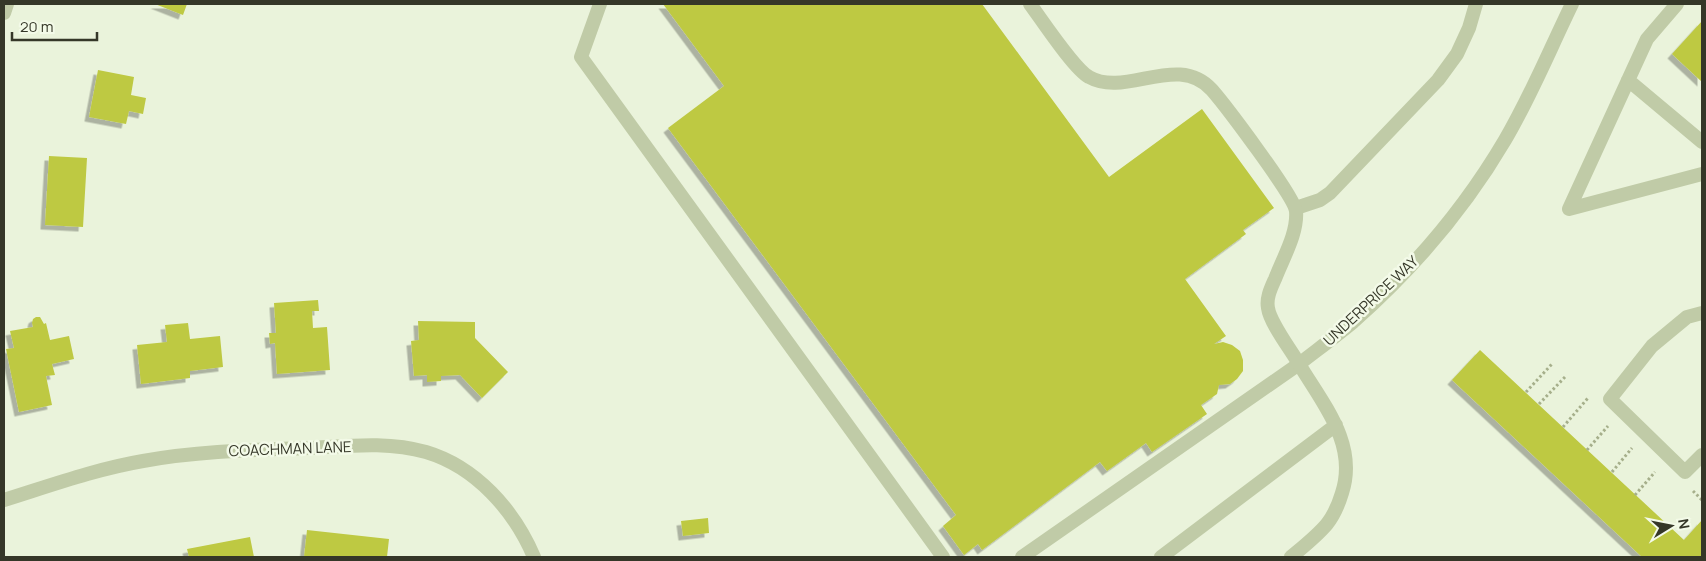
<svg xmlns="http://www.w3.org/2000/svg" width="1706" height="561" viewBox="0 0 1706 561" font-family="Manrope,sans-serif">
<defs>
<filter id="shadow"><feDropShadow dx="-4.5" dy="4.5" stdDeviation="0" flood-color="#0004"/></filter>
</defs>
<rect width="100%" height="100%" fill="#eaf3db"/>
<!-- building -->
<path fill="#bec943" filter="url(#shadow)" d="M155 4H187L183 15Z
M663 4H982L1109 177 1202 109 1274 208 1243 230 1246 234 1185 279 1226 336 1214 344 1223 342 1232 345 1240 351 1243 360V371L1237 379 1230 384 1219 385 1217 394 1201 405 1207 414 1152 452 1146 443 1107 471 1100 462 982 550 978 544 964 555 943 526 956 515 668 128 724 86Z
M1702 21V82L1672 54Z
M98 70 134 77 131 95 146 98 143 114 129 111 126 124 89 117Z
M49 156 87 158 83 227 45 225Z
M318 300 319 311H312L313 328 327 327 330 370 277 374 275 343 270 344 269 333H276L274 303Z
M36 317H40L44 324 46 323 50 340 69 336 74 359 52 364 55 375 46 376 52 405 19 412 6 349 14 348 10 331 33 327 32 323 33 319Z
M418 321 475 322V338L508 372 482 398 460 375 441 376V381L427 382V375L414 376 411 341 419 340Z
M188 323 190 339 220 336 223 367 190 371V378L141 384 137 345 167 342 165 325Z
M1480 350 1684 540 1702 520V557H1642L1452 380Z
M708 518 709 533 683 536 681 521Z
M307 530 389 539 387 557H304Z
M250 537 254 557H189L187 549Z"/>
<g fill="none" stroke-linecap="round" stroke-linejoin="round">
<!-- path -->
<path stroke="#a6af8b" stroke-width="3" stroke-dasharray="2.5 2.5" stroke-linecap="butt" d="M1526 392 1552 364
M1539 404 1565 377
M1563 427 1588 398
M1587 450 1608 426
M1612 472 1632 448
M1693 491 1702 500
M1635 495 1655 472"/>
<!-- service -->
<path stroke="#c0cba7" stroke-width="14" d="M600 4 581 57 943 557
M1677 4 1647 39 1569 209 1702 174
M1628 80 1702 142
M1296 208 1320 200 1330 193 1438 80 1457 54 1469 28 1476 4
M1702 313 1687 317 1652 346 1610 399 1685 472 1702 455
M1022 557 1299 364C1323 404 1358 444 1342 493 1339 503 1334 515 1327 524 1317 536 1303 547 1291 557
M1161 557 1336 425"/>
<!-- minor -->
<path stroke="#c0cba7" stroke-width="14" d="M1030 4C1042 20 1074 69 1089 77 1126 98 1178 52 1212 90 1225 105 1294 196 1296 211 1298 233 1283 258 1275 279 1271 288 1266 298 1268 308 1270 323 1291 350 1299 364 1317 350 1336 336 1353 322 1413 269 1465 208 1505 140 1531 96 1550 49 1572 4
M4 13 7 4
M4 500C49 486 96 469 143 461 198 451 253 450 309 448 348 446 388 441 426 452 476 467 514 510 534 557"/>
</g>
<g text-anchor="middle" stroke-width="5" stroke-linejoin="round" paint-order="stroke">
<!-- street labels -->
<g font-size="15" fill="#353728" stroke="#f3fae8">
<text transform="translate(1371 301) rotate(-43)" y="5">UNDERPRICE WAY</text>
<text transform="translate(290 449) rotate(-2)" y="5">COACHMAN LANE</text>
</g>
</g>
<!-- border -->
<rect width="1706" height="561" fill="none" stroke="#353728" stroke-width="10"/>
<!-- north arrow -->
<g transform="translate(1671 526) rotate(80)" stroke="#f3fae8" stroke-width="4" paint-order="stroke">
<path d="M0-4L9 19L0 12L-9 19Z" fill="#353728"/>
<text y="-8" font-size="14" font-weight="bold" text-anchor="middle" fill="#353728">N</text>
</g>
<!-- scale -->
<path d="M12 32v8h85v-8" fill="none" stroke="#353728" stroke-width="2.5"/>
<text x="20" y="32" font-size="15" fill="#353728" stroke="#f3fae8" stroke-width="4" paint-order="stroke">20 m</text>
</svg>
